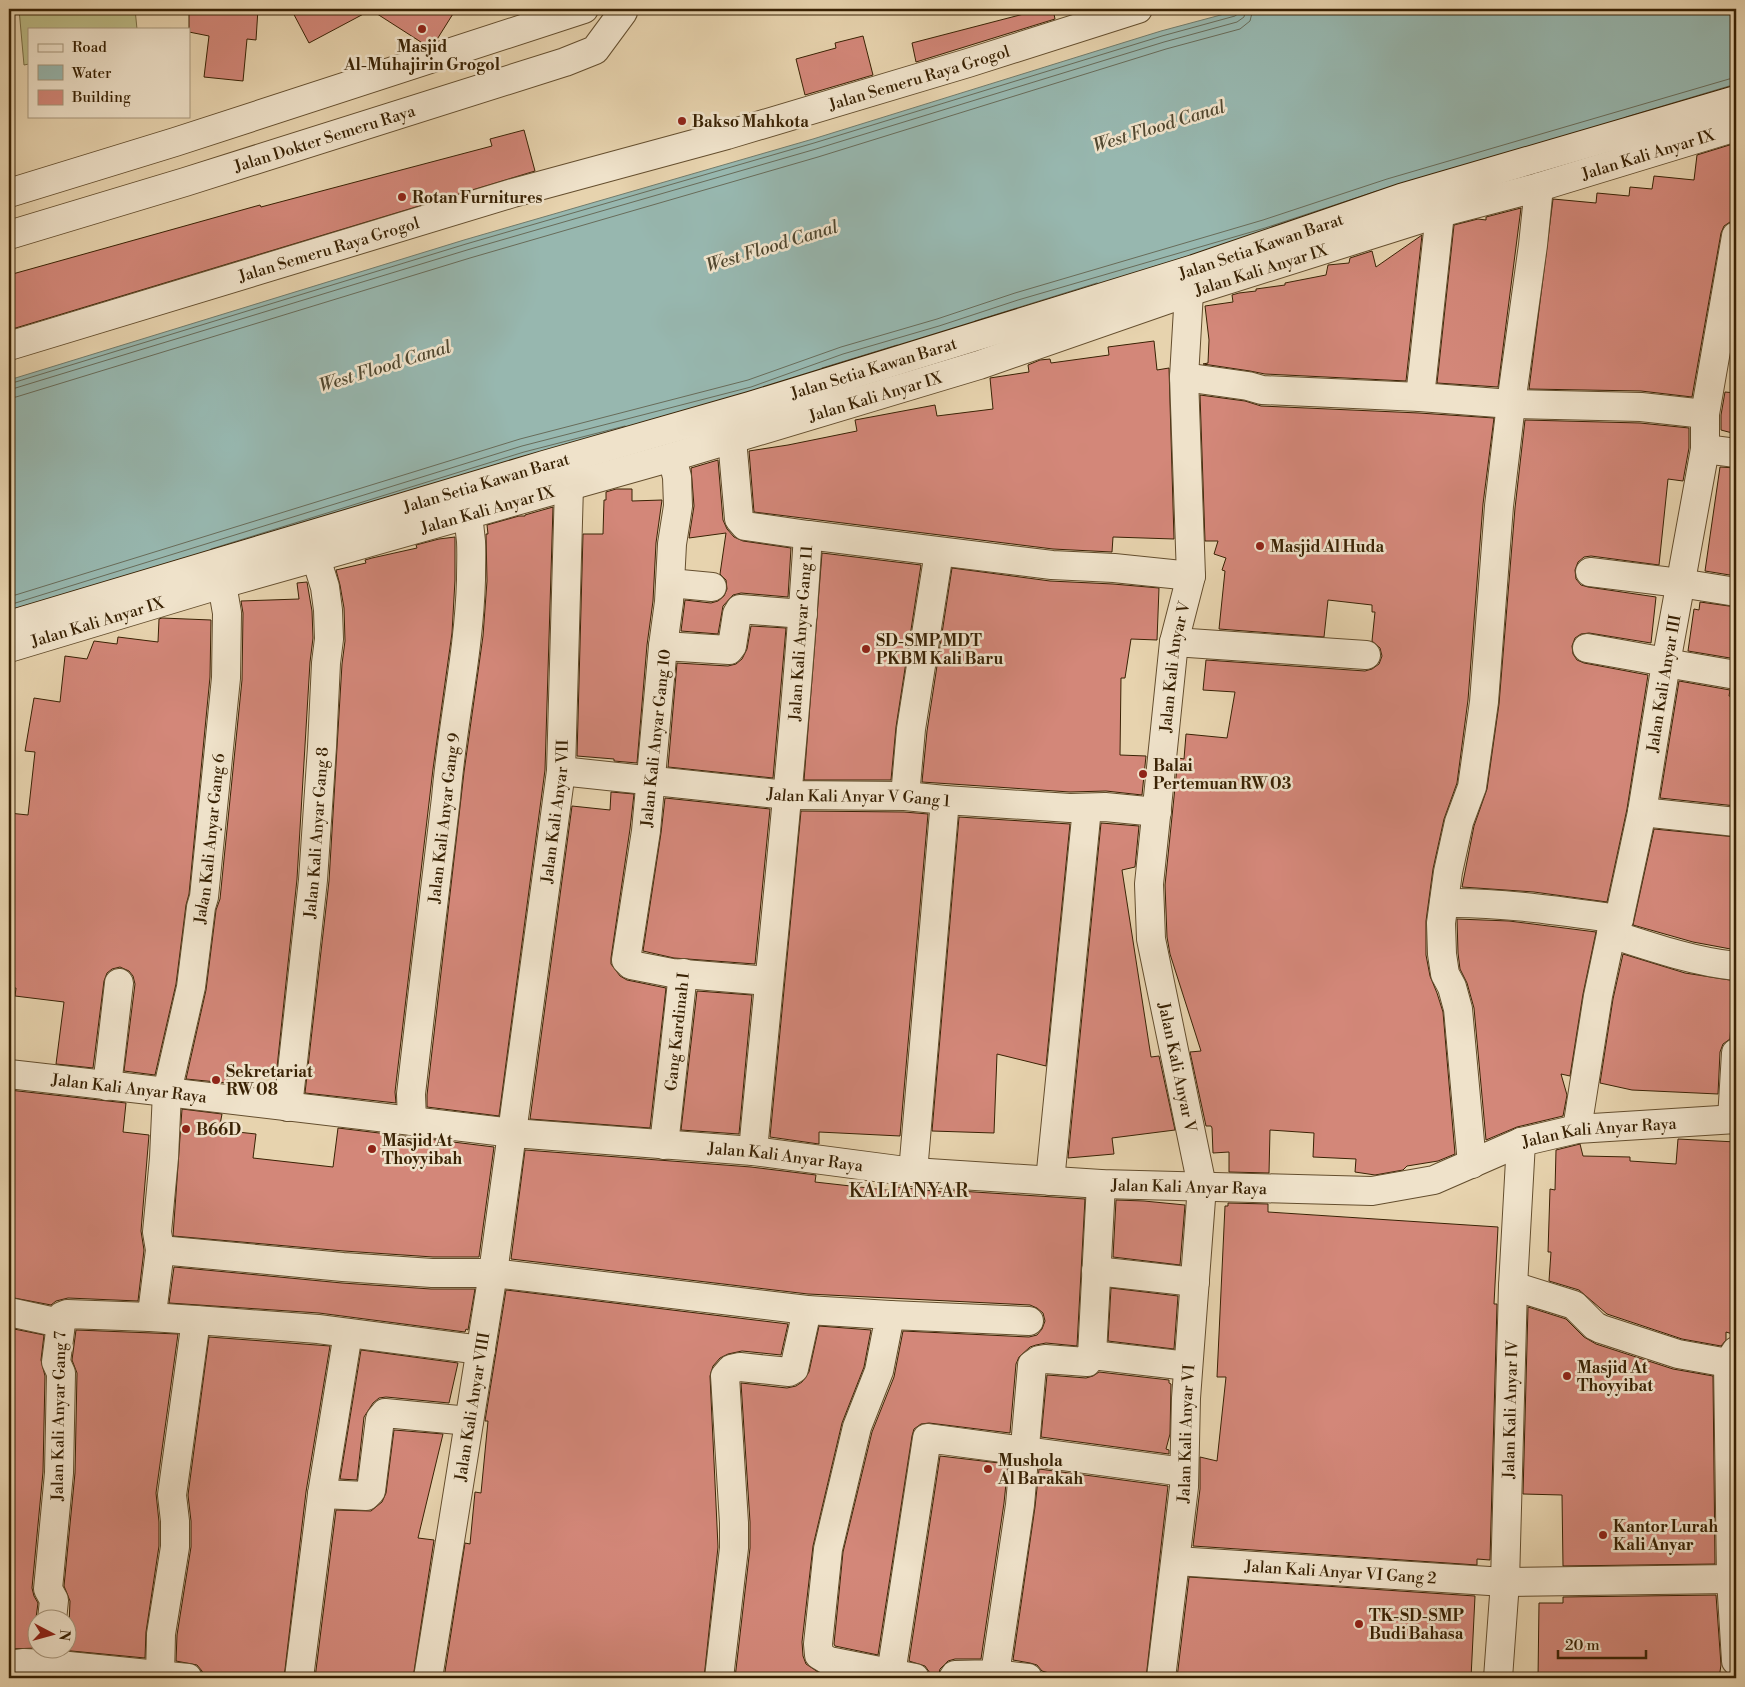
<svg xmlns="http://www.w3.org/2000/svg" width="1745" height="1687" viewBox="0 0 1745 1687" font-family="'Libre Bodoni',serif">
<rect width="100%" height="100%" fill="#e7d3ae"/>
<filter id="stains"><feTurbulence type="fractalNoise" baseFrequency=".004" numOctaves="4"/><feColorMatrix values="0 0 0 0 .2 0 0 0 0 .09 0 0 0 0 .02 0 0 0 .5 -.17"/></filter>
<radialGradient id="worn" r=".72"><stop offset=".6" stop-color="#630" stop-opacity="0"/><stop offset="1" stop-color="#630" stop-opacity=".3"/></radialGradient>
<!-- green -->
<path fill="#bcbb86" stroke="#7a6e45" d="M19 9H135L137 29H29V64L24 65Z"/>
<!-- water -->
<path fill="#97b7af" stroke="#717b6b" d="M1243 9H1736V95L9 617V380L464 240 813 139 1161 31Z"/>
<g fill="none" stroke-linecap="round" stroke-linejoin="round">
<!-- shore -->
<path stroke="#686c5a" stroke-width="1" d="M1626 117 1736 84
M975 321 1097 283
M822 368 897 345
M9 384 466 244 814 143 1162 36 1235 16 1239 13V9
M9 390 467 250 816 149 1164 42 1237 22 1244 17 1246 9
M9 398 16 397 470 258 818 157 1166 49 1240 29 1250 21 1253 9
M211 549 524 452 625 426
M9 597 520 439 748 380 841 347 937 319 1015 293 1263 220 1387 179 1736 77
M9 605 522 446 751 387 843 354 939 326 1018 300 1265 228 1377 191"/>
</g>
<!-- building -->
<path fill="#d38779" stroke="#392204" d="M189 9H258L256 40 247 39 243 81 204 77 209 36 189 32Z
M291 9H456L436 41 424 44 371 10 309 43Z
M1043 9H1053L1055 19 916 62 912 43Z
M863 36 873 75 805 95 796 59 836 48 835 43Z
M524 130 535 171 9 330V275L260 205 261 207 492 146 490 139Z
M1736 143V221L1730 222 1724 226 1721 233 1692 397 1641 391 1529 389 1553 199 1596 203 1597 193 1629 196 1630 187 1652 189 1654 176 1694 180 1697 155Z
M1521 208 1498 387 1437 383 1454 225 1478 219 1486 220V217Z
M1422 235 1406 381 1265 374 1250 371 1203 364 1208 363 1209 340 1205 306 1233 302 1232 295 1239 293 1256 291V289L1285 285V283L1326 275 1328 265 1349 263 1350 258 1372 251 1376 267Z
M1154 341 1157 370 1169 368 1174 539 1113 537 1112 552 1053 549 754 512 749 451 788 445 857 431 855 420 935 405 937 416 993 409 990 378 1029 372 1028 365 1040 360 1050 359 1051 363 1109 355 1108 347Z
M1725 392 1736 393V434L1721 430V415Z
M1200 395 1245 401 1261 406 1419 413 1494 418 1483 504 1468 700 1457 783 1444 819 1433 869 1426 921V955L1430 976 1437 993 1443 1012 1455 1154 1438 1161 1407 1166 1403 1170 1375 1175 1355 1172 1356 1159 1313 1157 1314 1133 1270 1130 1269 1173 1229 1172V1152L1213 1153 1212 1128 1211 1126H1206L1190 1052 1201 1051 1170 954 1167 937 1165 885 1178 758 1184 759 1186 734 1227 738 1235 692 1203 690 1206 660 1365 671 1372 669 1379 664 1382 656 1380 648 1372 641 1375 612H1372V605L1328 600 1324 637 1219 629 1225 571 1222 570 1226 558 1214 554 1218 541H1205Z
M1525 420 1640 423 1689 428V448L1683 481 1668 479 1659 565 1591 556 1584 557 1578 562 1575 570 1576 579 1581 585 1588 587 1656 597 1651 643 1589 633 1581 634 1575 638 1572 646 1573 654 1577 660 1584 663 1648 675 1627 809 1607 902 1534 892 1462 887 1474 826 1487 789 1499 704 1515 508Z
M718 460 723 520 727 529 734 537 743 541 791 548 788 597 741 593 733 595 723 606 718 634 681 631 685 600 711 603 718 601 724 596 727 589 726 580 720 574 726 533 689 538 694 506 691 468Z
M1720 467 1736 468V576L1705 571Z
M616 489H632V501L662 500 656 543 653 601 647 645 637 763 614 761V759L577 756 583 534H603L604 500H606V492Z
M553 507 545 770 499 1116 427 1107V1095L464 772 483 636 487 581 486 534H488L487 525 519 516H525V515Z
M455 537V580L452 633 433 769 395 1092 396 1103 305 1093 329 881 342 664 345 641 344 608 340 585 336 570 366 563 365 560 372 558 417 548 416 545 439 539Z
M822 553 921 565 896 727 891 780H804Z
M952 568 1050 581 1113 584 1159 588 1157 640 1131 639 1125 678H1121L1120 755 1146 756 1142 795 1106 791 1070 792 922 782 927 731Z
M307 582 312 611 313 638 310 662 297 879 276 1077 229 1072 227 1083 186 1079 206 990 216 910 220 899 242 680 243 613 241 601 299 599 297 583Z
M1700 602 1736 607V659L1688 651 1694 609 1699 610Z
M162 618 211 620 210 677 189 894 186 905 176 984 155 1075 124 1071 135 984 133 976 129 971 120 967 112 969 107 973 104 981 93 1068 56 1064 64 1002 15 996 16 988H9V813L28 815 35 752 25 751 34 698 60 702 65 656 87 659 94 641 117 644 118 637 158 642 159 619Z
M751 626 786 628 773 778 668 767 677 663 728 666 736 664 742 659 747 649Z
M1679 681 1730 690 1729 696 1733 697 1731 709H1736V806L1660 798Z
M611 792 634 794 630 829 611 958V964L620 976 627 980 666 988 650 1128 530 1119 572 806 610 810Z
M665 798 770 809 755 964 674 958 643 951 661 833Z
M801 811 904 812 928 814 900 1136 819 1132V1144L770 1137Z
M959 817 1070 824 1046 1066 997 1054 994 1133 932 1131Z
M1101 823 1139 826 1135 867 1122 870 1151 1057 1159 1056 1175 1130 1112 1138 1114 1154 1068 1158Z
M1654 829 1736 837V950L1693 942 1633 925Z
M1457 919 1509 921 1596 932 1583 994 1570 1076 1561 1074 1567 1095 1563 1116 1517 1127 1486 1140 1474 1008 1467 983 1460 969 1458 953Z
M1623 954 1685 973 1736 981V1004L1731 1024 1730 1039 1723 1044 1720 1052 1718 1094 1632 1090 1600 1083 1613 999Z
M697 991 752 995 739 1134 681 1130Z
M9 1090 126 1103 123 1132 149 1135 141 1231 144 1250 138 1301 68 1298 56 1301 51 1305 9 1297V1219L13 1175 9 1174Z
M182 1109 222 1114 219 1130 256 1134 253 1158 333 1167 338 1128 494 1147 479 1257H433L344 1251 173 1236Z
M1678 1139 1736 1142V1335L1726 1332V1340L1721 1346 1682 1339 1607 1314 1579 1290 1549 1281 1551 1252H1548L1550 1189 1555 1190 1556 1150 1580 1144 1583 1156 1630 1157V1161L1676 1164Z
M525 1150 751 1167 816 1175 815 1182 895 1191 896 1187 943 1192V1190L1085 1199 1077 1346 1046 1343 1036 1345 1030 1347 1019 1357 1016 1364 1010 1433 929 1423 921 1424 914 1429 912 1436 878 1655 835 1646 834 1644 843 1552 872 1432 894 1377 903 1331 1029 1337 1037 1335 1042 1329 1045 1321 1043 1313 1037 1308 1030 1305 808 1294 511 1259Z
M1116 1200 1144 1201 1185 1205 1180 1265 1113 1257Z
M1228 1203 1268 1204V1212L1498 1227 1494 1304H1497L1490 1560 1477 1559V1565L1193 1546 1200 1489V1457L1217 1461 1226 1377H1217L1225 1206H1228Z
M174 1267 342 1283 431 1289H475L468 1330 466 1329 465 1332 319 1313 169 1303Z
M1111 1288 1178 1296 1174 1349 1108 1341Z
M506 1290 788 1324 781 1355 742 1351 728 1354 720 1358 713 1366 710 1376 718 1547 704 1678H444L465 1543 470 1544 475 1492 481 1493 488 1421H485Z
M1528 1307 1566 1319 1584 1337 1596 1344 1673 1369 1713 1376 1715 1564 1563 1566 1562 1495 1523 1494Z
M819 1326 871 1330 864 1367 842 1423 813 1546 802 1642 803 1656 806 1664 821 1674 836 1678H735L750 1548V1522L741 1383 787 1388 796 1386 802 1382 809 1372Z
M9 1328 44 1335 41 1360 45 1376 43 1472 32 1588 34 1596 38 1603 36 1618 38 1648 9 1649Z
M76 1330 178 1334 156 1493 159 1522V1546L146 1632 145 1658 61 1650H68L70 1601 64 1586 75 1473 77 1373 72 1360Z
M209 1337 330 1346 306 1492 284 1678H203L202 1671 197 1665 176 1661 177 1635 191 1547V1521L188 1495Z
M361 1350 458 1363 449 1403 386 1397 379 1398 373 1403 364 1417 357 1480 340 1479Z
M1099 1372 1169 1380V1383L1171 1384 1170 1434 1166 1449 1169 1450V1454L1041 1437 1047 1375 1086 1378 1093 1376Z
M394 1430 443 1434 418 1538 434 1540 413 1678H315L336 1510 371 1511 382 1502 386 1493Z
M940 1456 1008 1464 1004 1503 981 1659H955L948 1661 940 1669 938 1678H930V1673L925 1666 909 1661Z
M1039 1469 1168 1486 1146 1678H1110L1049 1673 1042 1671 1037 1665 1030 1663 1013 1660 1035 1507Z
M1189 1577 1475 1596 1471 1678H1177Z
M1716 1595 1721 1665 1719 1678H1538L1539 1603H1563V1597Z"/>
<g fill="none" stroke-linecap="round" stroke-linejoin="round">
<defs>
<g id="minor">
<path d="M1440 213 1420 397 1511 404 1641 407 1705 414"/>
<path id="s1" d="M9 346 513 193 727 135 968 63 1138 9"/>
<path d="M1184 377 1248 386 1262 390 1420 397"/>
<path d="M732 439 739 519 745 526 808 535C795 741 772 946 753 1151"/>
<path d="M1705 449 1736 453"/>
<path d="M672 457 677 477 678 506 672 544 669 602 663 646 646 831 626 960 631 965 672 973 768 981"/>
<path d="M808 535 1052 565 1114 568 1191 576"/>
<path d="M1590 572 1680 583 1736 592"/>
<path d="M670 583 712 587"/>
<path d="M1174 642 1366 655"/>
<path d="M663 646 729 650 732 646 737 614 740 609 803 614"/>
<path id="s2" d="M9 648 222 584 672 457 979 365 1189 292 1440 213 1539 187 1736 127"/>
<path d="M1587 648 1666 662"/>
<path d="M1666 663 1736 675"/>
<path id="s3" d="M561 771 787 795 905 796 945 800 1070 808 1105 807 1157 812"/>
<path d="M905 796 911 729 939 552"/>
<path d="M1642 812 1736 822"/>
<path d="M1444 903C1503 902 1561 911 1619 919"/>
<path d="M1611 934C1651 947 1695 962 1736 966"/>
<path d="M107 1086 119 983"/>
<path id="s4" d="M288 1107 313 880 322 747 326 663 329 639 328 610 325 587 316 558"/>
<path d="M1732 1119 1736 1053"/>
<path id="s5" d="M412 1121 411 1094 422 998 446 798C452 725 469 653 471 580 471 555 473 540 467 515"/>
<path id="s6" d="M1577 1129 1598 996 1611 934 1619 919 1642 812 1666 663 1705 449V414L1736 236"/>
<path id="s7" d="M664 1145 683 973"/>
<path d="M1472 1164 1458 1009 1452 987 1445 974 1442 954 1441 923 1448 872 1459 822 1472 787 1484 702 1499 506 1511 404 1533 245 1539 187"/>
<path d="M913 1172 945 800"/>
<path d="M1050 1181 1087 808"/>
<path d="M160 1250 343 1267 432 1273H493L807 1310 890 1315 879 1371 857 1427 828 1549 818 1644 819 1655 829 1661 915 1678"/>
<path d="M1096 1271 1195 1282"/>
<path d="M1513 1286 1574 1305 1595 1326 1601 1329 1678 1354 1728 1363 1736 1351"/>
<path d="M9 1312 60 1323"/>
<path d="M890 1315 1029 1321"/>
<path d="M150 1317 196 1320"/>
<path d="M1092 1355 1188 1366"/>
<path d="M1728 1363 1731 1579 1736 1661"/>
<path d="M322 1494 366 1496 371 1491 380 1419 385 1413 469 1421"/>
<path id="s8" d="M1176 1561 1505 1582 1731 1579"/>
<path id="s9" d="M52 1620 54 1600 48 1589 59 1473 61 1373 56 1362 62 1316 67 1314 150 1317 153 1306 160 1250 157 1232 164 1158 167 1092 191 987 201 907 204 897 226 678 227 613 222 584"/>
<path d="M9 1665 24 1663 49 1664 188 1678"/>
<path d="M891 1674 927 1438 1184 1472"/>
<path d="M995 1674 1028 1678"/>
<path d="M160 1676 161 1634 175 1547V1521L172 1495 196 1320 318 1329 481 1350"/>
<path d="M299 1678 322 1494 348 1333"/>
<path id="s10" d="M428 1678 493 1273 561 771 569 486"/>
<path d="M719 1678 734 1548V1523L725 1376 731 1369 740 1367 789 1372 794 1369 807 1310"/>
<path d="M953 1678 955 1675 995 1674 1020 1505 1032 1365 1039 1360 1045 1359 1087 1362 1092 1355 1101 1184"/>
<path id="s11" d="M1161 1678 1184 1487 1186 1398 1202 1186 1151 939 1149 884 1174 642 1191 576 1184 377 1189 292"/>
<path id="s12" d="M1498 1678 1505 1582 1513 1286 1521 1142"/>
</g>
<g id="tertiary">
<path d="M9 193 175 142 584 9"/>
<path id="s13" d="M9 235 185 182 565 62 595 50 623 12"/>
<path id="s14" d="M9 1074 167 1092 513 1133 753 1151 913 1172 1101 1184 1372 1191 1434 1180 1521 1142 1577 1129 1736 1119"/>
</g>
<g id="secondary">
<path id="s15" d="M9 625 544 465 750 406 1194 269 1401 198 1736 100"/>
</g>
</defs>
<!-- minor casing -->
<use href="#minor" stroke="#644e2e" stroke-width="30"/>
<!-- tertiary casing -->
<use href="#tertiary" stroke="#644e2e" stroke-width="30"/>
<!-- secondary casing -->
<use href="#secondary" stroke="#392204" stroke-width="30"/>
<!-- minor -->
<use href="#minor" stroke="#efe2ca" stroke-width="28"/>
<!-- tertiary -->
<use href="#tertiary" stroke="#efe2ca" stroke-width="28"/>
<!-- secondary -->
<use href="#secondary" stroke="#efe2ca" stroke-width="28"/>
</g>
<!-- markers -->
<g fill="#8f2418" stroke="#efe2ca" stroke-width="2">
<circle cx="422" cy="29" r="5"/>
<circle cx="682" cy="121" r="5"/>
<circle cx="402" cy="197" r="5"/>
<circle cx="1260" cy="546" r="5"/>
<circle cx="866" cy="649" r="5"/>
<circle cx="1143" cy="774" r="5"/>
<circle cx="216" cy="1080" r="5"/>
<circle cx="186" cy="1129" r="5"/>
<circle cx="372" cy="1149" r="5"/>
<circle cx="1567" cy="1376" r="5"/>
<circle cx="988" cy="1469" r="5"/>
<circle cx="1603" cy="1535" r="5"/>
<circle cx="1359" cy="1624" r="5"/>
</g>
<g text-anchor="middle" stroke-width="5" stroke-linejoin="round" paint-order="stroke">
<!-- poi labels -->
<g font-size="16" font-weight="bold" fill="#392204" stroke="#efe2ca" text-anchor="start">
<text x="422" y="52" text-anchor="middle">Masjid<tspan x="422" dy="18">Al-Muhajirin Grogol</tspan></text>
<text x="692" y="127">Bakso Mahkota</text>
<text x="412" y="203">Rotan Furnitures</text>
<text x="1270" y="552">Masjid Al Huda</text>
<text x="876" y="646">SD-SMP MDT<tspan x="876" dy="18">PKBM Kali Baru</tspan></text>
<text x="1153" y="771">Balai<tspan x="1153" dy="18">Pertemuan RW 03</tspan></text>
<text x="226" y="1077">Sekretariat<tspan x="226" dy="18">RW 08</tspan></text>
<text x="196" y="1135">B66D</text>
<text x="382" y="1146">Masjid At<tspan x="382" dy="18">Thoyyibah</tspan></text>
<text x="1577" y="1373">Masjid At<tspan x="1577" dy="18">Thoyyibat</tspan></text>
<text x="998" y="1466">Mushola<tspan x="998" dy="18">Al Barakah</tspan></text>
<text x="1613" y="1532">Kantor Lurah<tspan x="1613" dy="18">Kali Anyar</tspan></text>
<text x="1369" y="1621">TK-SD-SMP<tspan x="1369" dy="18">Budi Bahasa</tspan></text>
</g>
<!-- street labels -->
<g font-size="16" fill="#392204" stroke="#efe2ca">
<text dy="6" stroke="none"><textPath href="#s1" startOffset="949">Jalan Semeru Raya Grogol</textPath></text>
<text dy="6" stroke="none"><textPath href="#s13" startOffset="330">Jalan Dokter Semeru Raya</textPath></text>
<text dy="6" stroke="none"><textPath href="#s2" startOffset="1712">Jalan Kali Anyar IX</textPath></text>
<text dy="6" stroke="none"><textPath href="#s15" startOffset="1308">Jalan Setia Kawan Barat</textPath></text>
<text dy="6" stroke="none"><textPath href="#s1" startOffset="334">Jalan Semeru Raya Grogol</textPath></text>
<text dy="6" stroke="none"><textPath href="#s2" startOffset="1308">Jalan Kali Anyar IX</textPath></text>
<text dy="6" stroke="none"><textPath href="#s15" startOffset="902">Jalan Setia Kawan Barat</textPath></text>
<text dy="6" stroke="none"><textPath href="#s2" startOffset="902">Jalan Kali Anyar IX</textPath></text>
<text dy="6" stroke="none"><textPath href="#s15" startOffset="498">Jalan Setia Kawan Barat</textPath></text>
<text dy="6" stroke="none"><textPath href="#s2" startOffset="498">Jalan Kali Anyar IX</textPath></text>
<text dy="6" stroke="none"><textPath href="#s2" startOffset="92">Jalan Kali Anyar IX</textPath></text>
<text transform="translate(800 633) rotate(-86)" y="6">Jalan Kali Anyar Gang 11</text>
<text dy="6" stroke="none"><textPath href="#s11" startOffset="1020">Jalan Kali Anyar V</textPath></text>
<text dy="6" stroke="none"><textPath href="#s6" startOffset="455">Jalan Kali Anyar III</textPath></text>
<text transform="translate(655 738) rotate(-84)" y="6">Jalan Kali Anyar Gang 10</text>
<text dy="6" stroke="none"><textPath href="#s3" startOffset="299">Jalan Kali Anyar V Gang 1</textPath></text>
<text dy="6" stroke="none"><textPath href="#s10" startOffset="876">Jalan Kali Anyar VII</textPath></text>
<text dy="6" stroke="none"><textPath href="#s5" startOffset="305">Jalan Kali Anyar Gang 9</textPath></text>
<text dy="6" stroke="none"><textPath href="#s4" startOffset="276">Jalan Kali Anyar Gang 8</textPath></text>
<text dy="6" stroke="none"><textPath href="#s9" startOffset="880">Jalan Kali Anyar Gang 6</textPath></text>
<text dy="6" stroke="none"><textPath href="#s7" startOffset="114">Gang Kardinah I</textPath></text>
<text transform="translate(1178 1067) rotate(78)" y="6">Jalan Kali Anyar V</text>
<text dy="6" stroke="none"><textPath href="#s14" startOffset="121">Jalan Kali Anyar Raya</textPath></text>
<text dy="6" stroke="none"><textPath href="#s14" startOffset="1606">Jalan Kali Anyar Raya</textPath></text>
<text dy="6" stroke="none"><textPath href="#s14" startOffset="781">Jalan Kali Anyar Raya</textPath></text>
<text dy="6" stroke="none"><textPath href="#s14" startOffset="1186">Jalan Kali Anyar Raya</textPath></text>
<text dy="6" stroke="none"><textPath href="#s10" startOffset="275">Jalan Kali Anyar VIII</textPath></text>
<text dy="6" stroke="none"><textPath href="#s12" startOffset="269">Jalan Kali Anyar IV</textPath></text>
<text transform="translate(58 1416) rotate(-89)" y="6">Jalan Kali Anyar Gang 7</text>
<text dy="6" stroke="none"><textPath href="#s11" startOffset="246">Jalan Kali Anyar VI</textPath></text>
<text dy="6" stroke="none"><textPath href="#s8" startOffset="165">Jalan Kali Anyar VI Gang 2</textPath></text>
</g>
<!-- water labels -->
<g font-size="18" font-style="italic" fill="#50472f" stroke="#efe2ca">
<text transform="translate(1159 126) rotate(-17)" y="6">West Flood Canal</text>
<text transform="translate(772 246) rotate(-17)" y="6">West Flood Canal</text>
<text transform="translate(385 366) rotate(-17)" y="6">West Flood Canal</text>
</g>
<!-- quarter labels -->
<g font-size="19" letter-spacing="1" fill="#392204" stroke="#efe2ca">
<text x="909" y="1197">KALIANYAR</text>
</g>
</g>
<!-- margin -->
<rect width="1745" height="1687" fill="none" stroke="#e7d3ae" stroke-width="30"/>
<rect x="10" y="10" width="1725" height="1667" fill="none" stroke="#392204" stroke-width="2.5"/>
<rect x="15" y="15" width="1715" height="1657" fill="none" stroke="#392204"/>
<!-- legend -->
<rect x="28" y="28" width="162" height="90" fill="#efe2ca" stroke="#a6957b"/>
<rect x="38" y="44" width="25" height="8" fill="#efe2ca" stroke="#a6957b"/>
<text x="72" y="52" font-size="15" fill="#392204">Road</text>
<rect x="38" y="65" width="25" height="15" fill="#97b7af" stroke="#a6957b"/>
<text x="72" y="78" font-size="15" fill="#392204">Water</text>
<rect x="38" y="90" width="25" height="15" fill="#d38779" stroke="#a6957b"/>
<text x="72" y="102" font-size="15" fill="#392204">Building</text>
<!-- north arrow -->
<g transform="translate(52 1634) rotate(96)"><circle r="24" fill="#efe2ca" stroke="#a6957b"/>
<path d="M0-4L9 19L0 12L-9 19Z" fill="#8f2418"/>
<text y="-8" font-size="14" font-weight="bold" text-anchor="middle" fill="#392204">N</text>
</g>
<!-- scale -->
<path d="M1558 1650v8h88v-8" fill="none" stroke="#392204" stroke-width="2.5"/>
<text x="1565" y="1650" font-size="15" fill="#392204" stroke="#efe2ca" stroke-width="4" paint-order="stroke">20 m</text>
<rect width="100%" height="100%" filter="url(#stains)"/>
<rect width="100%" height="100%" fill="url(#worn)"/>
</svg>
